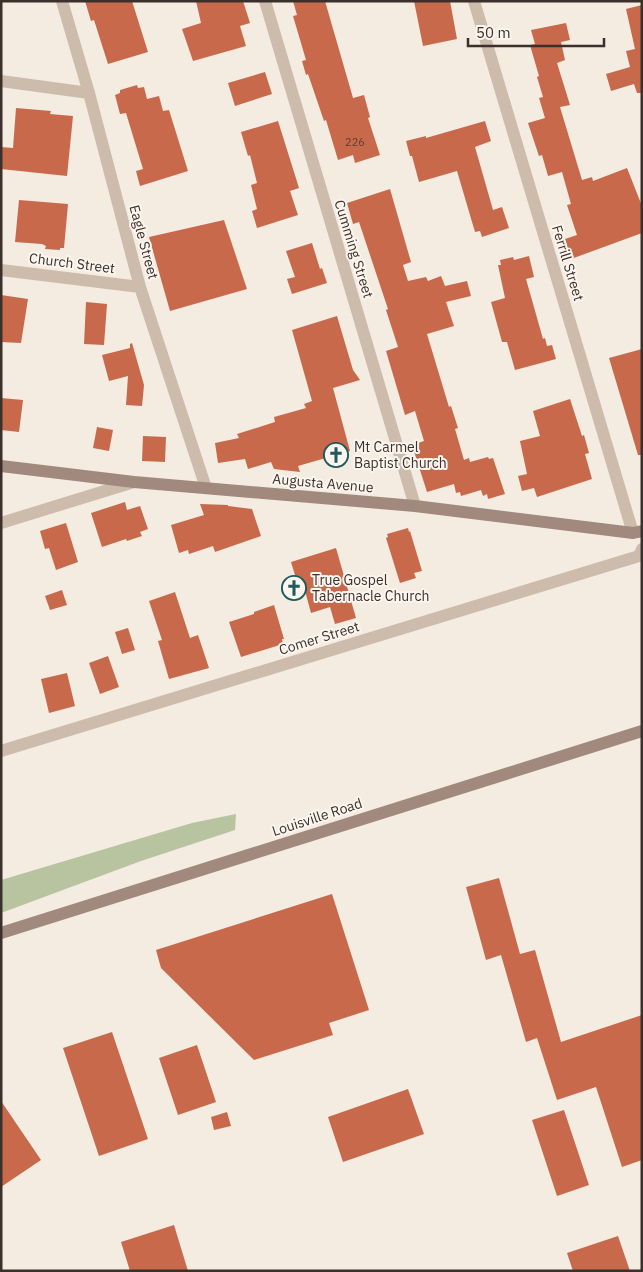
<svg xmlns="http://www.w3.org/2000/svg" width="643" height="1272" viewBox="0 0 643 1272" font-family="'IBM Plex Sans',sans-serif">
<rect width="100%" height="100%" fill="#f4ebe1"/>
<!-- green -->
<path fill="#b8c4a0" d="M236 814 235 830 141 861 1 913V880L192 823Z"/>
<!-- building -->
<path fill="#c8694b" d="M85 1H132L148 52 108 64 94 20 91 21Z
M196 1H243L250 23 240 26 246 46 193 61 182 29 201 23Z
M293 1H325L353 98 364 95 370 117 368 118 380 155 355 163 353 155 338 160 326 120 324 121 308 74 306 75 302 61 306 60 293 16 297 15Z
M414 1H450L457 39 423 46Z
M642 5V93H637L634 84 611 91 606 74 630 67 626 51 635 49 626 9Z
M566 23 570 40 561 42 565 60 557 63 570 105 560 107 582 180 592 177 593 181 627 168 642 206V233L571 259 565 239 577 235 567 205 571 204 562 172 548 176 542 155 539 156 528 123 545 118 539 98 543 97 537 77 539 76 530 45 535 44 531 30Z
M265 72 272 94 235 106 228 83Z
M137 85 138 88 144 87 147 99 159 96 163 111 169 110 188 171 140 186 136 171 143 169 126 113 120 114 115 95 120 93V90Z
M16 108 51 111 50 114 73 116 67 176 1 169V147L13 148Z
M278 121 299 188 290 191 298 215 257 228 252 211 257 209 251 185 257 183 250 155 248 156 241 132Z
M485 121 491 141 475 147 493 210 502 207 509 228 482 237 480 231 475 232 457 171 419 182 412 156H410L406 141 426 136V138Z
M390 189 411 262 403 265 408 281 426 277 428 281 441 276 445 286 467 281 471 296 446 302 454 326 427 334 449 407 451 406 458 428 455 429 464 460 469 458 470 462 488 457 489 459 493 458 505 494 488 499 487 494 483 496 481 490 461 496 460 492 456 493 454 484 427 492 412 445 424 441 415 411 405 415 386 351 398 347 386 310 388 309 359 222 353 224 347 203Z
M19 200 68 204 64 248H60V250L45 249 46 246 42 244 15 242Z
M224 220 247 289 170 311 149 237Z
M312 243 320 269 322 268 327 283 292 294 287 279 295 277 286 251Z
M529 256 534 277 526 279 543 339 545 338 547 346 552 345 556 359 515 370 507 342H502L491 302 505 298 498 265H501L500 260 513 257 514 260Z
M1 295 28 299 21 343 1 342Z
M86 302 107 304 104 345 84 344Z
M337 316 353 370 360 380 333 388 350 451 298 466 300 472 274 469 271 462 248 469 245 459 218 463 215 443 239 438 237 434 275 422 274 417 306 408 304 404 312 401 292 330Z
M132 343 144 385 142 406 126 405 128 376 109 381 102 355 130 348V344Z
M642 349V455H638L609 358Z
M1 398 23 400 19 432 1 430Z
M570 399 582 436 584 435 589 453 585 454 592 479 537 497 534 488 522 491 518 476 527 474 520 441 540 436 533 411Z
M97 427 113 430 109 451 93 448Z
M143 436 166 437 165 462 142 461Z
M125 502 127 510 140 506 148 529 140 532 142 536 127 541 126 539 102 547 91 513Z
M200 504 228 505V506L252 509 261 536 215 552 213 546 189 554 188 550 179 553 171 525 204 515Z
M66 523 78 562 56 570 49 548 45 549 40 531Z
M408 528 409 532 410 531 422 571 414 573 416 578 400 583 386 538 388 537 387 534Z
M336 548 356 618 335 624 330 607 311 613 304 587 299 588 291 562Z
M62 590 67 605 50 610 45 596Z
M175 592 190 638 198 635 209 668 169 679 158 641 162 640 149 601Z
M274 605 284 639H282L283 644 241 657 229 622 254 614V612Z
M128 628 135 650 122 654 115 632Z
M108 656 119 687 100 694 89 663Z
M67 673 75 706 49 713 41 679Z
M499 878 520 954 535 950 561 1042 642 1015V1160L622 1167 596 1087 557 1100 537 1038 526 1042 501 955 486 960 466 887Z
M332 894 369 1010 329 1023 333 1035 254 1060 161 968 156 950Z
M112 1032 148 1139 99 1156 63 1048Z
M197 1045 216 1102 178 1115 159 1058Z
M408 1089 424 1134 343 1162 328 1117Z
M1 1101 41 1160 1 1187Z
M564 1110 589 1185 557 1196 532 1120Z
M227 1112 231 1126 214 1130 211 1117Z
M174 1225 188 1271H130L121 1242Z
M618 1236 630 1271H573L567 1253Z"/>
<g fill="none" stroke-linecap="round" stroke-linejoin="round">
<!-- street -->
<path stroke="#cdbbac" stroke-width="12" d="M62 1 89 93 140 287 206 488
M265 1 415 506
M474 1 633 533
M1 81 89 93
M1 270 140 287
M1 523 134 482
M1 751 639 556 642 549"/>
<!-- secondary -->
<path stroke="#a18a7d" stroke-width="12" d="M1 466 134 482 415 506 633 533 642 531
M1 933 642 731"/>
</g>
<!-- icons -->
<defs>
<symbol id="church-ring" viewBox="-11 -11 22 22"><circle r="9.5" fill="#fbf5ee" stroke="#1f5a5e" stroke-width="1.5"/><path d="M-1.2-6h2.4v3.5h3.3v2.4h-3.3V6h-2.4V-.1h-3.3v-2.4h3.3Z" fill="#1f5a5e"/></symbol>
</defs>
<g fill-rule="evenodd">
<use href="#church-ring" x="322" y="441" width="28" height="28"/>
<use href="#church-ring" x="280" y="574" width="28" height="28"/>
</g>
<g text-anchor="middle" stroke-width="4" stroke-linejoin="round" paint-order="stroke">
<!-- number labels -->
<g font-size="11" fill="#5e3e33">
<text x="355" y="146">226</text>
</g>
<!-- street labels -->
<g font-size="14" fill="#3b302b" stroke="#fbf5ee">
<text transform="translate(144 242) rotate(75)" y="5">Eagle Street</text>
<text transform="translate(354 249) rotate(73)" y="5">Cumming Street</text>
<text transform="translate(72 263) rotate(7)" y="5">Church Street</text>
<text transform="translate(568 263) rotate(73)" y="5">Ferrill Street</text>
<text transform="translate(323 483) rotate(5)" y="5">Augusta Avenue</text>
<text transform="translate(319 638) rotate(-17)" y="5">Comer Street</text>
<text transform="translate(317 817) rotate(-18)" y="5">Louisville Road</text>
</g>
<!-- poi labels -->
<g font-size="14" fill="#3b302b" stroke="#fbf5ee" text-anchor="start">
<text x="354" y="452">Mt Carmel<tspan x="354" dy="16">Baptist Church</tspan></text>
<text x="312" y="585">True Gospel<tspan x="312" dy="16">Tabernacle Church</tspan></text>
</g>
</g>
<!-- border -->
<rect width="643" height="1272" fill="none" stroke="#3b302b" stroke-width="5"/>
<!-- scale -->
<path d="M468 38v8h136v-8" fill="none" stroke="#3b302b" stroke-width="2.5"/>
<text x="476" y="38" font-size="15" fill="#3b302b" stroke="#fbf5ee" stroke-width="4" paint-order="stroke">50 m</text>
</svg>
